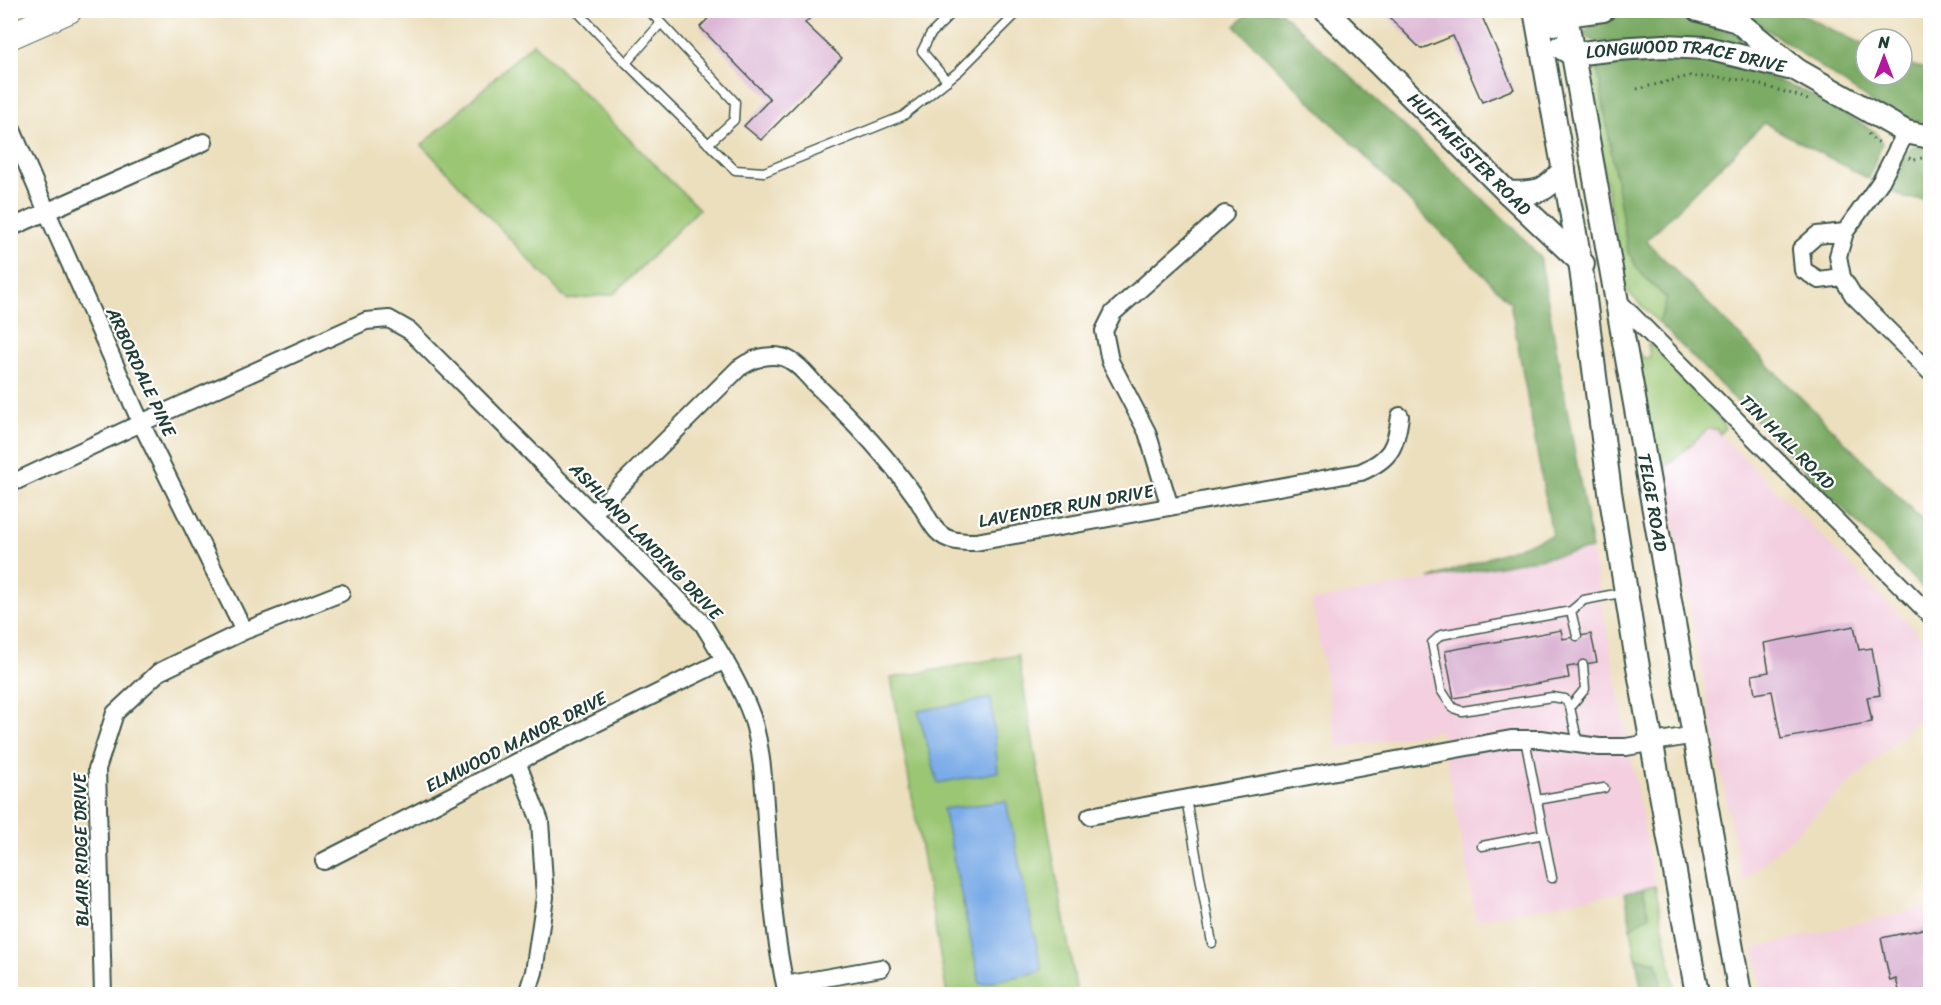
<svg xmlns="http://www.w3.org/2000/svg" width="1941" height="1005" viewBox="0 0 1941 1005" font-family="Sriracha,sans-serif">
<rect width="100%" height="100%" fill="#fff"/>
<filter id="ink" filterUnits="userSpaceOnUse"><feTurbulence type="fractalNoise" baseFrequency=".0167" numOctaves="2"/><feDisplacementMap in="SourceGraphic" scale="12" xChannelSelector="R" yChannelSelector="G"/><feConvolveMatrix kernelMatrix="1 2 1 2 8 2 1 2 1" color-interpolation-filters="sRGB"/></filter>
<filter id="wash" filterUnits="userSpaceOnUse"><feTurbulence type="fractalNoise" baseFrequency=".008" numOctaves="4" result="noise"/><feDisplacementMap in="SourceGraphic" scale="24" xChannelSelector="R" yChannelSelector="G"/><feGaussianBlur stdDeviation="1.35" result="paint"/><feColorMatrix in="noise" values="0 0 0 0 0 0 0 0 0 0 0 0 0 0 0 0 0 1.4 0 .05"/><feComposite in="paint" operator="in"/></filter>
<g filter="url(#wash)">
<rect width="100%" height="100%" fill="#ecdfbd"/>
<!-- built -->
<path fill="#f3cfdf" d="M1709 423 1930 645V709L1742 883 1662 461Z
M1592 549 1655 886 1476 920 1441 730 1338 748 1312 601Z
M1930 906V994H1763L1754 948Z"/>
<!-- green -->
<path fill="#9bc673" stroke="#5d8254" stroke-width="1.5" d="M533 43 699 209 614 294 567 300 422 145Z
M1597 65 1628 252 1639 271 1667 299 1659 323 1626 290 1587 79Z
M1648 344 1655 347 1722 422 1725 428 1720 434 1716 429H1708L1664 469 1659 468 1655 462 1637 358 1638 352 1644 358 1650 357Z
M1018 655 1077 994H947L891 678Z
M1655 886 1676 994H1663L1657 962 1636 958 1631 928 1649 915 1643 889Z"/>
<!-- forest -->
<path fill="#7cab65" stroke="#4e744c" stroke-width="1.5" d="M1250 11H1280L1515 229 1540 257 1592 549 1429 579 1552 535 1510 302 1235 26Z
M1724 11H1794L1866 46V75H1902V63L1930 70V126L1883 110 1769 31 1741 17Z
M1624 15H1665L1701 22 1739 35 1742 41 1736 46 1597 42 1587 38 1583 33 1599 20Z
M1634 58H1695L1751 70 1810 94 1876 132 1882 143 1869 179 1764 123 1646 241 1930 528V596L1659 323 1667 299 1639 271 1628 252 1597 65Z
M1912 146 1930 148V200L1905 198 1887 188Z
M1643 889 1649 915 1631 928 1625 892Z
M1636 958 1657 962 1663 994H1642Z"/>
<!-- water -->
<path fill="#7cace7" stroke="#4e748e" stroke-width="1.5" d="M991 698 998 772 938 783 918 711Z
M1006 801 1042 971 980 984 943 809Z"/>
<g id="blocks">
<!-- building -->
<path fill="#dab3d3" d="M716 10H793L797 14 801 10H818L805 23 842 58 761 140 744 126 770 99 700 27Z
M1382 10H1479L1514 89 1482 102 1453 36 1421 49Z
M1854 626 1859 650 1872 648 1880 695 1867 697 1872 722 1781 739 1772 691 1755 694 1752 675 1769 672 1764 643Z
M1561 630 1563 639 1591 634 1597 662 1567 667 1569 678 1454 698 1445 651Z
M1927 928 1930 930V994H1900L1896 979 1890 981 1881 938Z"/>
</g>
</g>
<g filter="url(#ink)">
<use href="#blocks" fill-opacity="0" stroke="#3e5549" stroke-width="1.5"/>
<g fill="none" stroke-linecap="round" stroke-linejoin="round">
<defs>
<path id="lane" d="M576 10 626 63 661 23 648 10
M661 23 735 102 734 120 708 144
M626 63 735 170 764 172 903 116 959 71 1020 10
M947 81 922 51 930 35 955 10
M1571 611 1577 636
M1570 707 1585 689 1583 665
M1525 739 1552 878
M1578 744 1570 707 1565 699 1552 697 1462 711 1453 708 1441 690 1432 643 1441 635 1571 611 1584 600 1626 592
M1186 799 1212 943
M1537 800 1604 788
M1482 846 1544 834"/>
<path id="street" d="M10 125 47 212 141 423 244 631
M1906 132 1881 181 1845 232 1838 256 1842 277 1853 295 1930 372
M10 228 204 142
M1842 277 1819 280 1803 270 1801 249 1817 235 1845 232
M1615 298 1930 615
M10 484 141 423 366 321 389 319 410 331 703 624C721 654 740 684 752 717 764 755 764 796 767 835 771 888 775 943 787 994
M1170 507 1147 432 1110 361 1104 331 1113 313 1225 214
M593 513 739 368C752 359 767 354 782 357 795 360 806 374 814 383 850 417 886 455 915 496 923 507 928 521 937 531 947 542 962 542 976 542L1361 472C1391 459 1396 447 1400 416
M517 762 540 821 545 897 534 972 527 994
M1090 816 1511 739H1541L1599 747H1626L1694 735
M324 861 517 762 725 660
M785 985 881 968
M103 994 97 769 115 713 159 672 244 631 341 593"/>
<g id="secondary">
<path id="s1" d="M1325 10 1508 193 1583 264"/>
<path d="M1535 10 1580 261 1610 492 1637 661 1697 994"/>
<path id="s2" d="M1565 10 1740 994"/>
<path d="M1698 10 1737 21 1797 70 1906 132 1930 137"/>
<path d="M1554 24 1566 15 1603 10"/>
<path id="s3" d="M1560 47 1572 54 1617 49 1664 46 1707 48 1789 68"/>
<path d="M1508 193C1540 192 1542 194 1564 170"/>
</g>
<path id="primary" d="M10 36 69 10"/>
</defs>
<!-- lane casing -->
<use href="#lane" stroke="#3e5549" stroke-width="11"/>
<!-- street casing -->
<use href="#street" stroke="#3e5549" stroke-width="20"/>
<!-- secondary casing -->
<use href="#secondary" stroke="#3e5549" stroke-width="26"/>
<!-- primary casing -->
<use href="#primary" stroke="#3e5549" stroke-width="28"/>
<!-- path -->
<path stroke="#3e5549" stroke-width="3" stroke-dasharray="1.5 4.5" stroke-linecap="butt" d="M1637 89 1690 76 1743 80 1799 96 1808 100
M1868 134 1874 140 1882 144
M1909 158 1914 160 1926 157"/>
<!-- lane -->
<use href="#lane" stroke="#fff" stroke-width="8"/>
<!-- street -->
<use href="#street" stroke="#fff" stroke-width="16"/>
<!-- secondary -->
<use href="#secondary" stroke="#fff" stroke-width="22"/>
<!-- primary -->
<use href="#primary" stroke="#fff" stroke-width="26"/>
</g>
</g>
<g text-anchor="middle" stroke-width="4.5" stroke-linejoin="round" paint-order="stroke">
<!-- street labels -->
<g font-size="18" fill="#1f3d34" stroke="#fff">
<text dy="6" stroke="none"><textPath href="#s3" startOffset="129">LONGWOOD TRACE DRIVE</textPath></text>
<text dy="6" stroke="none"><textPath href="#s1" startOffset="204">HUFFMEISTER ROAD</textPath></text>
<text transform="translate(141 372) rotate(65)" y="6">ARBORDALE PINE</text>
<text transform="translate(1787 442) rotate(45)" y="6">TIN HALL ROAD</text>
<text dy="6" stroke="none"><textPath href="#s2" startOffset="500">TELGE ROAD</textPath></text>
<text transform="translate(1066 506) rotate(-10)" y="6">LAVENDER RUN DRIVE</text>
<text transform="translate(646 541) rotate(46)" y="6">ASHLAND LANDING DRIVE</text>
<text transform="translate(516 742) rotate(-27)" y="6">ELMWOOD MANOR DRIVE</text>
<text transform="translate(81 850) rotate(-91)" y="6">BLAIR RIDGE DRIVE</text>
</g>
</g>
<!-- margin -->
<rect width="1941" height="1005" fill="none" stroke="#fff" stroke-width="36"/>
<!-- north arrow -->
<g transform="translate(1884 57)"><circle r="28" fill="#ffffff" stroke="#a5b1ae" stroke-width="1.5"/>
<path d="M0-4.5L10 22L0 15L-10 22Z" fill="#b5179e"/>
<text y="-9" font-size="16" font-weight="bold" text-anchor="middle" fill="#1f3d34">N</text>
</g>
</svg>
